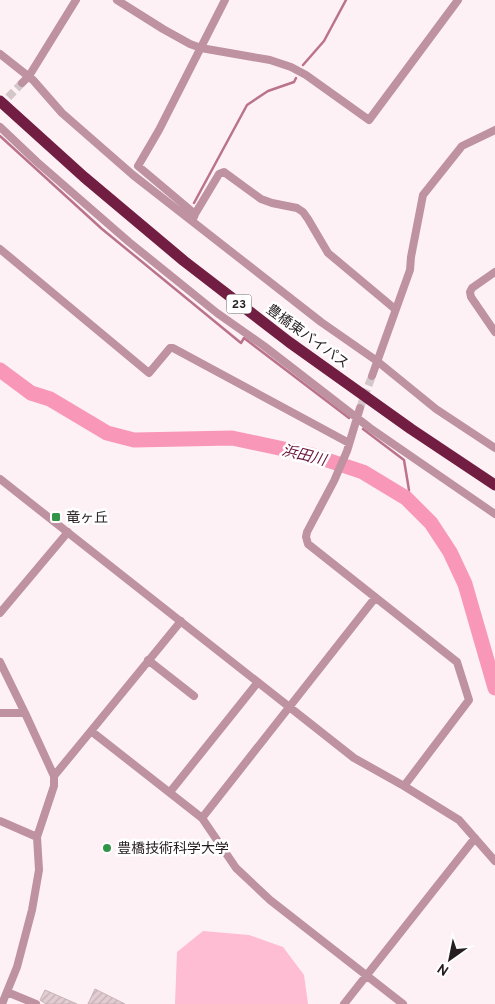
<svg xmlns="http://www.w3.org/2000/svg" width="495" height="1004" viewBox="0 0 495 1004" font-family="Overpass,'Noto Sans JP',sans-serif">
<defs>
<pattern id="building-hatch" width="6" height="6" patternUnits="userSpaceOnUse" patternTransform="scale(1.25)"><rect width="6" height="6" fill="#e2cdd3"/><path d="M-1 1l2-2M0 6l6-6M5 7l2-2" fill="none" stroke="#c2b0b5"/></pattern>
</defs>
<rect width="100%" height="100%" fill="#fef1f5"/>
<!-- green -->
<path fill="#febdd2" d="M203 931 249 935 283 947 304 975 308 1004H175L177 952Z"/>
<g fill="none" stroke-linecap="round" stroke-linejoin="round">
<!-- stream -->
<path stroke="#ba738b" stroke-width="2.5" d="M303 65 324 41 346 0
M0 136 102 229 241 343 244 338 349 418
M194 203 247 105 268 91 294 82 296 78
M363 429 404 460 409 490 406 498"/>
<!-- river -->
<path stroke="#f997b9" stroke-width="15" d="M0 370 31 393 50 399 107 433 134 440 232 438 312 455 363 472 406 498 431 523 450 552 465 584 495 688"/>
</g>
<!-- building -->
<path fill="url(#building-hatch)" stroke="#c6b1b7" d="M95 989 125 1004H88Z
M45 990 77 1004H46L40 1000Z"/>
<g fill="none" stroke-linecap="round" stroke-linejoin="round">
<!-- minor-tunnel -->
<path stroke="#d3c7ca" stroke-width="8" stroke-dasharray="8 4" stroke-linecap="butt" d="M0 106 22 83
M360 408 372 376"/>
<!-- minor -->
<path stroke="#be92a0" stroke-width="8" d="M117 0 163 29 190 44 201 48 270 60 291 67 306 75 369 120 458 0
M0 54 33 80 62 113 133 175 321 322 377 361 436 409 495 448
M22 83 29 76 76 0
M0 127 37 162 129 242 217 313 264 346 370 428 495 514
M195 214 219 174 224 172 261 199 272 203 297 208 303 212 308 219 328 253 395 309
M194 217 195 214 138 166 159 130 225 0
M0 249 149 373 170 348H173L349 443
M495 272 472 288 470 292 471 297 495 332
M372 376 410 270 411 257 423 195 462 146 495 130
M360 408 347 451 334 481 307 532 306 537 308 544 457 662 469 700 404 786
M0 479 354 758 404 786 459 820 495 861
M0 613 68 532
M148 660 194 696
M0 662 25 713
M0 713H25L54 776 91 731 202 818 236 868 270 900 403 1004
M91 731 181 621
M170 792 258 682
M202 818 375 598
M0 821 37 837
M7 992 36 1004
M2 1004 17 967 32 910 39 870 37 837 54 786V776
M344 1004 475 838"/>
<!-- highway -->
<path stroke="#721e43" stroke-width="11" d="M0 101 84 177 184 261 289 342 411 429 495 485"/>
</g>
<!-- markers -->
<g fill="#329449" stroke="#fff" stroke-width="2">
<rect x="51" y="512" width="10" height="10" rx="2.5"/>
<circle cx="107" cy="848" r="5"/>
</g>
<g text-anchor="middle" stroke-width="5" stroke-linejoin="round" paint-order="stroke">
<!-- shield labels -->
<rect fill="#fff" stroke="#676263" stroke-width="1" x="226.5" y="294.5" width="25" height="19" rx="4"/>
<g font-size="12" font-weight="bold" fill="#261e20">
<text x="239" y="308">23</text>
</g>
<!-- street labels -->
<g font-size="14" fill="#261e20" stroke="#fff">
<text transform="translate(308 336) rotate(36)" y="5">豊橋東バイパス</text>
</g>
<!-- poi labels -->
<g font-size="14" fill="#261e20" stroke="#fff" text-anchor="start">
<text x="66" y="522">竜ヶ丘</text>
<text x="117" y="853">豊橋技術科学大学</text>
</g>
<!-- water labels -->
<g font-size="15" font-style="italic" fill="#6c173e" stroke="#fff">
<text transform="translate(304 455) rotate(14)" y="5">浜田川</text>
</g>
</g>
<!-- north arrow -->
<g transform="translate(450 959) rotate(213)" stroke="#ffffff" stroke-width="4" paint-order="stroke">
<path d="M0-4L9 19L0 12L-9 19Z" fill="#261e20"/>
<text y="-8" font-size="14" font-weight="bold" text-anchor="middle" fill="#261e20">N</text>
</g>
</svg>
